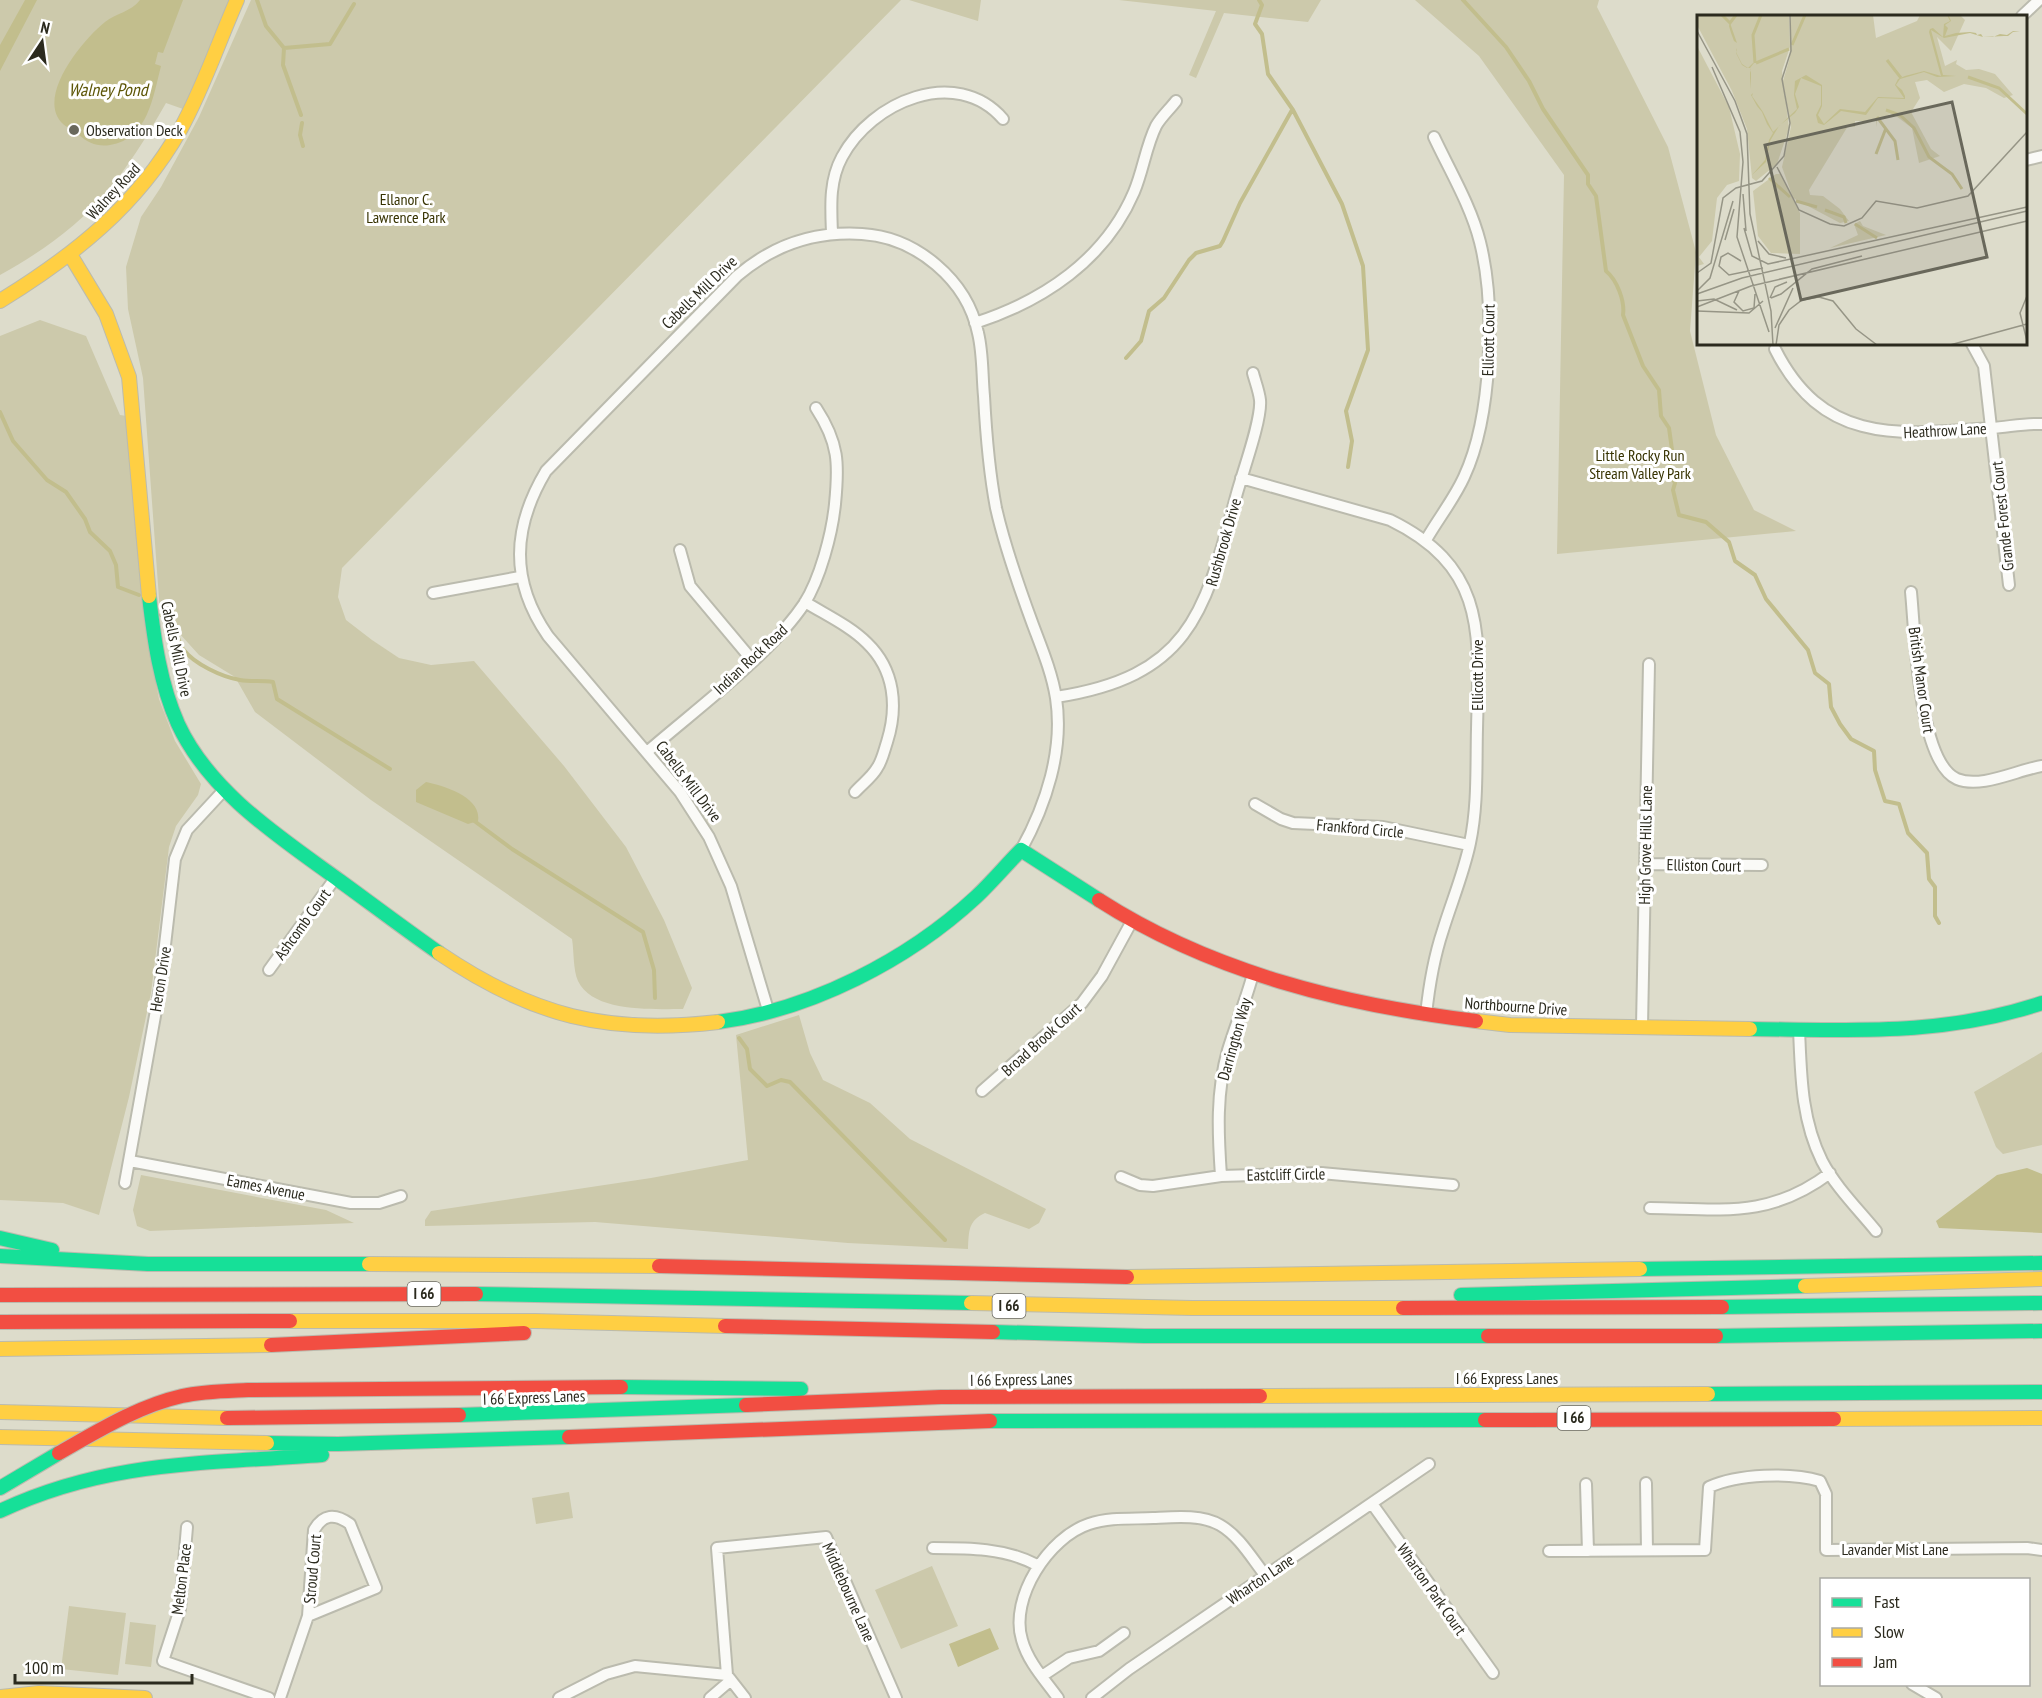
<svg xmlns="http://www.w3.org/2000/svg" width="2042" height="1698" viewBox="0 0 2042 1698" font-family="'PT Sans Narrow',sans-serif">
<rect width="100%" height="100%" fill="#dddccb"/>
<!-- green -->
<path fill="#ccc9ab" d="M0 0H233L183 109 166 103C118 187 86 227 0 275Z
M251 0H901L342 568 338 597 346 620 372 640 399 658 431 665 474 661 564 766 626 847 664 920 692 988 683 1009C654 1009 593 1013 578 981 573 970 574 951 572 939L371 800 255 712 235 677 199 655 160 612 143 378 128 309 126 267 141 217 161 187 199 117Z
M909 0H981L978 21Z
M1119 0H1321L1308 22 1224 13 1196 78 1189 75 1216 11Z
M1415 0H1599L1597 7 1668 147 1696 252 1690 331 1716 435 1754 510 1796 531 1557 554 1564 175 1479 56Z
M40 320 86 336 120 415 127 416 144 619 159 699 175 741 201 784 198 795 176 826 169 847 151 993 129 1097 99 1215 63 1203 0 1200V336Z
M799 1015 810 1053 823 1080 870 1103 910 1139 1046 1209 1039 1223 1029 1229 985 1213C968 1221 969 1231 968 1249L848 1243 595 1222 425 1226V1220L431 1211 651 1178 748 1160 736 1035Z
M2042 1052V1145L2003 1154 1996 1147 1974 1092Z
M141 1175 326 1210 354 1223 150 1231 137 1226 133 1210Z
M569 1492 573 1518 536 1524 532 1498Z
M932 1566 958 1626 901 1649 875 1590Z
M69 1606 126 1613 118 1675 61 1669Z
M130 1622 156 1625 151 1667 125 1664Z"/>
<!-- water -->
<path fill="#c2be8d" d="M25 0H37L0 71V45Z
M140 0H183L163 53 158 52 155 64 161 66C153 97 148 139 110 145 98 147 88 143 79 135L82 130 71 123 67 127C31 103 81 41 105 22 116 13 131 12 140 0Z
M426 782C444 786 482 797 478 821L468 824 416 802V790Z
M2027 1168 2042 1174V1233L1939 1228 1936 1221 1997 1175Z
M990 1628 999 1649 958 1667 949 1644Z"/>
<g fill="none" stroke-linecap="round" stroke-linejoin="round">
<!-- stream -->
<path stroke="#c2be8d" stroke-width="4" d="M257 0 266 26 284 48 283 65 301 115
M1259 0 1262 5 1255 24 1262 34 1268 74 1293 110 1342 204 1363 266 1368 350 1346 411 1352 441 1348 467
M1463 0 1506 47 1529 81 1543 109 1588 175V184L1596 196 1606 271C1617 280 1625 301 1623 315L1643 366 1659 390 1661 416 1669 428 1673 457 1668 470 1675 483 1673 490 1679 515 1706 522 1729 542 1735 561 1755 575 1766 599 1808 650 1815 673 1829 684 1831 707 1840 724 1851 739 1874 751 1875 770 1885 801 1899 804 1908 833 1927 853 1929 879 1935 887V916L1939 923
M284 48 330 44 354 4
M302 123 300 135 303 146
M1126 358 1141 341 1149 311 1164 298 1189 260 1196 253 1220 246 1223 241 1240 203 1292 110
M0 412 13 441 47 480 66 492 85 519 90 532 110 551 116 565 118 587 139 595
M161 615C179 623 174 635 183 649 194 664 222 677 240 680 251 682 262 680 273 682L277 699 390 769
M473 820 512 849 643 932 654 970 655 998
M739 1038 747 1049 750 1069 767 1086 781 1080 790 1082 945 1240"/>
<defs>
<path id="street" d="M2022 16 2039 0
M2026 160 2042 156
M832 233C831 207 829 181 842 157 871 102 956 65 1003 119
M975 323C1043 301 1105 260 1134 192 1143 171 1146 146 1156 126 1161 117 1170 109 1176 101
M1972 344 1984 366 2009 585
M1775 349C1823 445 1899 435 1992 428 2008 427 2026 423 2042 424
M1241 478 1390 520C1488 568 1479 635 1477 729 1476 767 1478 805 1470 843 1464 872 1452 901 1443 930 1434 957 1429 986 1426 1015
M1426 540C1438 519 1454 499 1464 477 1492 417 1496 306 1480 242 1471 206 1450 171 1434 137
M680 550 690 586 752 660
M1911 592C1915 631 1918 762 1957 779 1981 789 2017 770 2042 766
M433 593 520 577
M805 602C826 615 850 626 867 643 895 670 898 707 887 742 884 751 882 761 877 768 872 777 862 784 855 792
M1056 697C1192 676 1205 611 1237 493 1243 471 1262 419 1260 400 1259 391 1255 381 1253 373
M647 752C695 710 769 656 804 604 820 579 832 534 835 504 839 464 839 443 816 408
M1255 804 1281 819 1293 823 1383 827 1469 845
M1645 864 1762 865
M269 970 336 877
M768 1010 731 886 709 837 680 792 548 636C510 581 512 528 546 471L737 276C773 245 815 231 862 234 916 237 967 280 978 333 983 353 982 375 984 396 986 434 989 471 996 508 1005 548 1019 587 1033 625 1042 649 1052 673 1056 698 1064 750 1046 805 1021 850
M1642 1026 1649 664
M1799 1029C1801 1074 1801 1119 1822 1161 1835 1186 1858 1209 1876 1231
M982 1091 1082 1003 1102 976 1132 921
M130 1161 351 1203H379L401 1196
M1221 1176C1218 1133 1216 1092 1228 1050 1236 1024 1246 1000 1253 974
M1121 1177 1140 1185 1153 1186 1221 1176 1321 1173 1453 1185
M125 1183 160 988 175 859 187 830 225 789
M1650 1208C1721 1209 1769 1219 1830 1173
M1646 1483 1647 1550
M1586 1484 1588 1551
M1373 1505 1493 1673
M187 1527 180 1609 163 1661 269 1698
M933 1548C969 1548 1005 1548 1037 1565
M1549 1551 1705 1550 1709 1487C1738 1474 1790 1472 1820 1481L1826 1494V1550L2027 1548 2042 1550
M727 1675 717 1548 826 1537 896 1698
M1042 1676 1069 1658 1099 1651 1124 1633
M1912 1684 1936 1698
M280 1698 308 1616 314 1530C323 1514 335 1513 350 1524L376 1588 308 1616
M559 1698 606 1674 635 1666 727 1675 745 1698
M710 1698 731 1680
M1058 1698C1045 1680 1028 1662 1022 1640 1009 1598 1049 1537 1089 1524 1110 1517 1132 1519 1153 1518 1173 1517 1201 1514 1220 1525 1239 1536 1251 1557 1265 1575
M1092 1698 1129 1669 1429 1464"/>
<path id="fast" d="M149 596C154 639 160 684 178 724 210 793 281 838 340 881 373 905 406 930 439 953
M718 1022C811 1010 908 960 976 897 992 882 1006 865 1021 850L1099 900
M1750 1029C1852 1030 1944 1036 2042 1003
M0 1238 52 1250
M0 1256 148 1264H369
M1640 1269 2042 1263
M476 1294 971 1303
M1461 1295 1805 1286
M1722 1307 2042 1303
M993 1332 1144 1336H1488
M1716 1336 2042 1331
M621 1387 801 1389
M1708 1394 2042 1392
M459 1415 746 1405
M990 1421 1485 1420
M267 1443 338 1444 569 1437
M0 1488 59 1453
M0 1511C108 1460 206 1464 322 1455"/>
<path id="slow" d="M71 256 106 314 129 377 149 596
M0 301C73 256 137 206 180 130 203 89 218 43 237 0
M439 953C532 1016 607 1035 718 1022
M1476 1021 1510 1025 1750 1029
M369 1264 659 1266
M1127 1277 1640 1269
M1805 1286 2042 1279
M971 1303 1192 1308H1403
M290 1321H535L725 1326
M0 1349 271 1345
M1260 1396 1708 1394
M0 1412 227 1418
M1834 1419 2042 1418
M0 1437 267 1443
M0 1697 39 1693 145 1698"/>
<path id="jam" d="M1099 900C1211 972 1344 1005 1476 1021
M659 1266 1127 1277
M0 1295 476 1294
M1403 1308 1722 1307
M0 1322 290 1321
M725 1326 993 1332
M1488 1336H1716
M271 1345 524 1333
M248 1390 621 1387
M746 1405 941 1397 1260 1396
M227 1418 459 1415
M1485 1420 1834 1419
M569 1437 990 1421"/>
</defs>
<!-- street casing -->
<use href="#street" stroke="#bbbbae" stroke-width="14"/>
<!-- fast casing -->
<use href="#fast" stroke="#bbbbae" stroke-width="16"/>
<!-- slow casing -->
<use href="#slow" stroke="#bbbbae" stroke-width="16"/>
<!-- jam casing -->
<use href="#jam" stroke="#bbbbae" stroke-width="16"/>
<!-- street -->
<use href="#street" stroke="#fafaf7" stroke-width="10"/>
<!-- fast -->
<use href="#fast" stroke="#16e098" stroke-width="14"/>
<!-- slow -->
<use href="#slow" stroke="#ffcf43" stroke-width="14"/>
<!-- jam -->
<use href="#jam" stroke="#f24e42" stroke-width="14"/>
<defs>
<path id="jam-bridge" d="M59 1453C98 1431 138 1406 182 1396 204 1391 226 1391 248 1390"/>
</defs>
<!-- jam-bridge casing -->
<use href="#jam-bridge" stroke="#bbbbae" stroke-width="16" stroke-linecap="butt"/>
<!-- jam-bridge -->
<use href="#jam-bridge" stroke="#f24e42" stroke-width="14"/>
</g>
<!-- markers -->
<circle fill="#69685b" stroke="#fff" stroke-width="2" cx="74" cy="130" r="6"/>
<g text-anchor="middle" stroke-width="6" stroke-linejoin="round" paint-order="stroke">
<!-- shield labels -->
<g fill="#fff" stroke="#6b6a62" stroke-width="1.5">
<rect x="407.5" y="1282" width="33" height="24" rx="4.5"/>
<rect x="992.5" y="1294" width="33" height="24" rx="4.5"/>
<rect x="1557.5" y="1406" width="33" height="24" rx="4.5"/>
</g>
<g font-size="15" font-weight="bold" fill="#2b2a1e">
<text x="424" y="1299">I 66</text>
<text x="1009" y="1311">I 66</text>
<text x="1574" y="1423">I 66</text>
</g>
<!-- poi labels -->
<g font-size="16" fill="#2b2a1e" stroke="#fff" text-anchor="start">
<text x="86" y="136">Observation Deck</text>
</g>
<!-- street labels -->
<g font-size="16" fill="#2b2a1e" stroke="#fff">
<text transform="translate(113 191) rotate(-47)" y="6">Walney Road</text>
<text transform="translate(699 292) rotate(-44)" y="6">Cabells Mill Drive</text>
<text transform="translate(1488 340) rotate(-89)" y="6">Ellicott Court</text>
<text transform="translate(1945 430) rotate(-3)" y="6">Heathrow Lane</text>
<text transform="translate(2002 516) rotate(-96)" y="6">Grande Forest Court</text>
<text transform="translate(1223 542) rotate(-74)" y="6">Rushbrook Drive</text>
<text transform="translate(177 649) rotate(78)" y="6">Cabells Mill Drive</text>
<text transform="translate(750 659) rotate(-43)" y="6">Indian Rock Road</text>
<text transform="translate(1477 675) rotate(-90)" y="6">Ellicott Drive</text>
<text transform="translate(1922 680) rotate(82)" y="6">British Manor Court</text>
<text transform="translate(689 781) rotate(53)" y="6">Cabells Mill Drive</text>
<text transform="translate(1360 828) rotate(5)" y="6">Frankford Circle</text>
<text transform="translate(1645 845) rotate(-89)" y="6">High Grove Hills Lane</text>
<text transform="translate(1704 865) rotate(1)" y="6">Elliston Court</text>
<text transform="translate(302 924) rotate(-54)" y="6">Ashcomb Court</text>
<text transform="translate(160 979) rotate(-81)" y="6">Heron Drive</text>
<text transform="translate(1516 1006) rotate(4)" y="6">Northbourne Drive</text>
<text transform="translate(1041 1039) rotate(-42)" y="6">Broad Brook Court</text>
<text transform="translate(1234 1039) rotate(-74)" y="6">Darrington Way</text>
<text transform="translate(1286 1174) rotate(-1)" y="6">Eastcliff Circle</text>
<text transform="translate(266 1187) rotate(11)" y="6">Eames Avenue</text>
<text x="1507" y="1384">I 66 Express Lanes</text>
<text transform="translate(1021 1379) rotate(-1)" y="6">I 66 Express Lanes</text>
<text transform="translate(534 1397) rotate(-2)" y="6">I 66 Express Lanes</text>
<text x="1895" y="1555">Lavander Mist Lane</text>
<text transform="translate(312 1569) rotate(-85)" y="6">Stroud Court</text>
<text transform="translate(181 1579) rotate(-83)" y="6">Melton Place</text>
<text transform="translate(1260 1579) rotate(-34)" y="6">Wharton Lane</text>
<text transform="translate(1432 1589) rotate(55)" y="6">Wharton Park Court</text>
<text transform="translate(849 1592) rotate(66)" y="6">Middlebourne Lane</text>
</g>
<!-- park labels -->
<g font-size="16" fill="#363200" stroke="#fff">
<text x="406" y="205">Ellanor C.<tspan x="406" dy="18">Lawrence Park</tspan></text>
<text x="1640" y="461">Little Rocky Run<tspan x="1640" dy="18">Stream Valley Park</tspan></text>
</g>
<!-- water labels -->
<g font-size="18" font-style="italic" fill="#5d5607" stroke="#fff">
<text x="108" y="96">Walney Pond</text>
</g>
</g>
<!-- overview -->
<g transform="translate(1697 15)">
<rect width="330" height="330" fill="#dddccb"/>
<path d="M0 0H92L93 32 85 56 92 113 80 149 59 166 55 163 50 114 35 76 0 10ZM94 0H176L179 23 220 6 223 0H263L268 5 254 36 240 22 248 51 260 45 259 49 269 55 282 54 298 59 316 80 307 83 289 73 267 69 247 77 230 65 218 67 223 83 214 97 234 134 243 141 222 148 215 113 199 101 193 99 180 106 179 112V106H158V112L151 111 112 175 113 180 126 181 143 194 152 206 143 208 96 183 85 152 94 112 86 66 93 42ZM0 31 32 92 43 139 42 166 30 170 20 183 15 226 2 242 7 249 0 251ZM79 159H83L103 198V239L74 238 61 221 56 176ZM163 206 166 211 189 220 133 233 161 220 157 209Z" fill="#ccc9ab"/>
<path d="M250 0 252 1 254 6 248 10 251 13 248 21 259 18 273 17 279 18 280 20 284 19 286 22H296L303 19 310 20 316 16H323L316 17 311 21H307L286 22 273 18 247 23 234 15 246 60 259 61 240 62 227 57 203 64 199 70 205 75 208 81V84L181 83 169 100 144 96 127 110 121 108 119 100 124 90V71L104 63 98 79 102 92 98 98 82 111 73 126 69 147 55 160 68 145 72 125 76 118 70 109 65 97 60 91 54 80 56 78 54 74 53 63V58L54 55 53 53H50L45 50 39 38V35L40 33 39 30 40 28 37 26 34 18 32 11 33 8 40 28 39 30 40 33 39 37 45 49 51 53 56 48H57L53 53 54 56V74L56 78 55 81 66 97 76 117 100 94 97 80 98 66 109 60 125 70V91L121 100 127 109 143 94 168 97 181 82 207 83 198 70 201 64 208 61 227 56 244 61 232 17 233 14 236 13 246 22 247 9 253 6Z" fill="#c2be8d"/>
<path fill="none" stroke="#c2be8d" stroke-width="3" d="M25 0 33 8 39 0M95 30 108 0M190 45 204 63M58 48 56 20 64 0M59 48 92 34M271 62 302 73 330 99M189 95 203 100 217 113 232 142 255 159 265 174M180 102 198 126 201 145M179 139 189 113M72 163 93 182M99 186 120 192M128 195 147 202 149 208M158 209 180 223"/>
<path fill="none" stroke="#969586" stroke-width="1.5" d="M0 16 38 86 50 119 53 199 74 296 76 330M15 52 43 117 46 147 40 222 72 317M80 152 102 195 133 209 147 211 165 203 179 186 220 193 271 181 330 117M46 179 49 216M47 213 55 241 71 249 330 192M28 225 37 194M61 226 72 239 89 243M44 246 31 238 24 242 22 251 32 260 66 253M0 258 14 248 26 183 39 173 65 166 87 141 93 108 85 64 94 36 93 0M1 275 13 263 36 186M42 276 37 287 46 296 57 293 58 279M0 279 45 263 330 196M330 281 323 298 330 326M73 283 78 272 90 267M74 283 84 279 115 254 165 241M0 286 17 284 40 295M0 292 54 271 330 206M0 296 52 298 66 286M78 313 96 273M79 330 82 310 92 295 105 285 122 282 136 286 159 314 180 330M253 330 330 309"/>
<path fill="#69685b" fill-opacity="0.15" stroke="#69685b" stroke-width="3" d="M255 87 290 242 104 285 68 130Z"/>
<rect width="330" height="330" fill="none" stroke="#2b2a1e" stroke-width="3"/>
</g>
<!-- legend -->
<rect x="1820" y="1578" width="210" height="108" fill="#ffffff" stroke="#aaaaa5" stroke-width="1.5"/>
<rect x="1832" y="1598" width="30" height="9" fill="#16e098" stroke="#aaaaa5" stroke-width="1.5"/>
<text x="1874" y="1608" font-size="18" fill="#2b2a1e">Fast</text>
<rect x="1832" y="1628" width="30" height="9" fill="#ffcf43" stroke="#aaaaa5" stroke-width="1.5"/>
<text x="1874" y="1638" font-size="18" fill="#2b2a1e">Slow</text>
<rect x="1832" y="1658" width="30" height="9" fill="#f24e42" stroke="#aaaaa5" stroke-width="1.5"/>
<text x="1874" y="1668" font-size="18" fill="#2b2a1e">Jam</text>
<!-- north arrow -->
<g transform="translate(42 42) rotate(13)" stroke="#ffffff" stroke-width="4.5" paint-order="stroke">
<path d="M0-4.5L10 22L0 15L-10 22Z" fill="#2b2a1e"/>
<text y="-9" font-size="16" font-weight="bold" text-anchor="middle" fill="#2b2a1e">N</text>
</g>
<!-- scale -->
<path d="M15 1674v9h177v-9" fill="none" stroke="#2b2a1e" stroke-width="3"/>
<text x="24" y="1674" font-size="18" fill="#2b2a1e" stroke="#ffffff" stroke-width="4.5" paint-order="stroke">100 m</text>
</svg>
